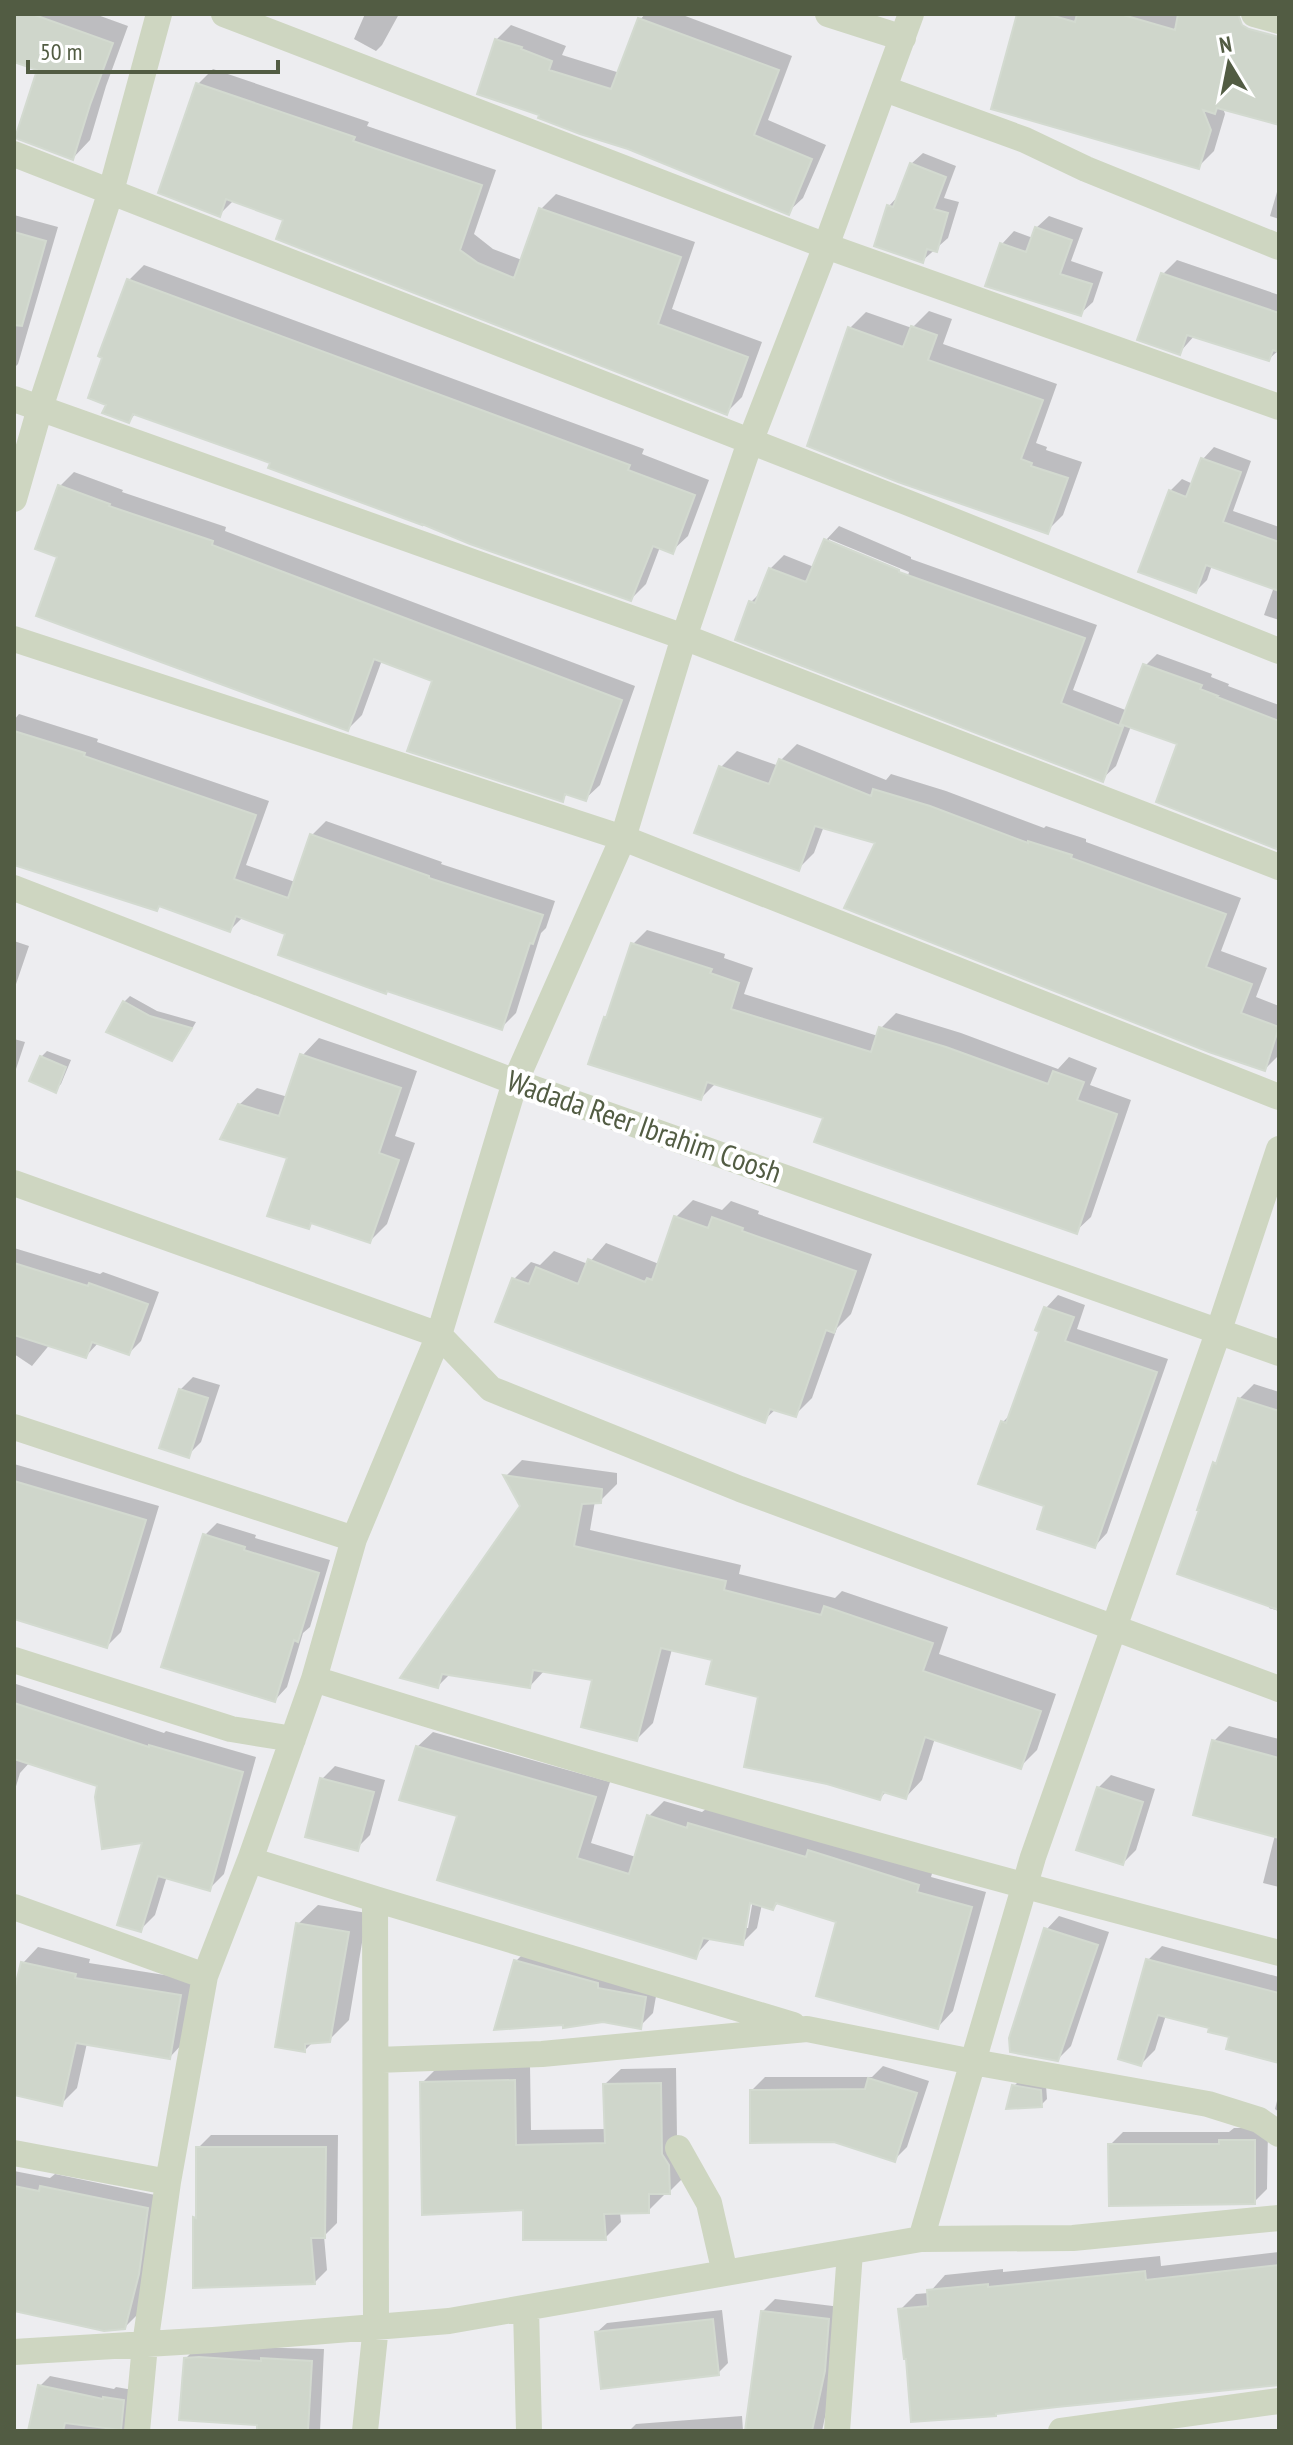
<svg xmlns="http://www.w3.org/2000/svg" width="1293" height="2445" viewBox="0 0 1293 2445" font-family="'PT Sans Narrow',sans-serif">
<rect width="100%" height="100%" fill="#ededf0"/>
<!-- shadow -->
<path fill="#0003" fill-rule="evenodd" d="M14 14H95L128 26 106 86 90 140 73 158 39 69 14 60Z
M365 14H399L382 45 376 51 354 39Z
M645 14H680L792 56 768 120 826 145 803 198 788 212 496 40 511 25 566 46 562 55 620 73 640 20Z
M1020 14H1190L1225 114 1214 151 1198 167Z
M213 69 369 122 367 126 496 170 474 234 493 249 522 260 541 209 556 194 695 242 672 309 762 342 742 397 726 413 286 219 234 200 219 215 198 84Z
M923 153 956 166 944 198 959 202 948 238 922 261 889 206 900 194 911 164Z
M1279 185V219L1270 216Z
M14 215 58 227 18 364 14 368Z
M1049 216 1083 228 1071 261 1103 272 1093 302 1080 314 1002 244 1014 231 1033 238 1036 228Z
M1177 260 1279 295V350L1269 359 1195 335 1180 352 1163 274Z
M144 265 644 449 642 454 709 480 688 536 672 551 660 547 646 584 631 599 272 462 136 413 129 421 108 404 129 280Z
M929 311 952 319 943 344 1057 384 1036 443 1047 447 1046 450 1082 462 1063 515 1047 531 850 328 866 312 912 328Z
M1214 447 1251 461 1233 511 1279 527V620L1264 615 1274 587 1212 565 1207 580 1196 591 1170 491 1182 479 1193 484 1203 459Z
M74 472 123 490 122 492 226 527 225 531 635 686 600 785 585 799 568 793 562 799 435 680 382 660 362 715 348 729 59 556 60 486Z
M839 526 911 557V559L1097 625 1073 690 1128 711 1145 666 1157 654 1212 674 1211 677 1229 684 1228 686 1279 705V849L1180 743 1131 726 1116 766 1102 779 751 602 761 592 770 569 784 555 814 567 826 540ZM829 539 909 572 908 576 829 543Z
M19 714 98 739 97 742 269 801 246 865 295 882 312 835 326 821 442 862 441 864 555 901 546 928 541 933 516 1013 502 1027 287 933 243 917 230 930 161 905 156 909 14 863V720Z
M797 744 886 780 891 774 946 791 1044 828 1046 826 1086 839V842L1241 898 1221 951 1267 968 1256 997 1279 1006V1055L1265 1069 878 842 824 826 814 853 798 869 721 767 737 751 779 766 781 760Z
M647 930 725 954 724 958 753 968 744 994 878 1036 881 1028 896 1013 961 1033 1058 1069 1069 1057 1097 1068 1090 1085 1131 1100 1091 1217 1076 1231 825 1117 716 1083 701 1098 633 944Z
M14 941 29 946 14 990Z
M130 996 157 1011 196 1022 178 1052 172 1058 124 1002Z
M319 1038 417 1071 395 1136 415 1143 387 1224 370 1241 313 1222 308 1227 290 1157 239 1105 257 1088 288 1097 302 1056Z
M14 1039 25 1042 14 1075Z
M47 1051 71 1060 61 1084 55 1090 41 1057Z
M693 1200 722 1210 731 1201 759 1211 758 1214 872 1254 851 1314 837 1328 812 1398 795 1415 776 1409 764 1420 497 1321 514 1279 531 1262 540 1265 554 1251 588 1264 606 1243 659 1264 676 1217Z
M14 1248 100 1274 103 1272 159 1292 141 1341 129 1353 99 1342 86 1356 51 1343 32 1366 14 1354Z
M1058 1295 1085 1305 1077 1329 1168 1359 1107 1533 1095 1546 1047 1504 1003 1422 1011 1414 1042 1331 1046 1308Z
M193 1377 220 1385 201 1442 188 1455 180 1390Z
M1254 1384 1279 1392V1611L1269 1608 1270 1605 1215 1463 1220 1458 1239 1399Z
M522 1460 617 1473V1484L600 1501H595L590 1530 741 1565 739 1574 835 1598 842 1591 948 1627 939 1654 1056 1694 1037 1750 1020 1767 935 1738 922 1780 906 1797 887 1791 880 1798 714 1659 672 1649 653 1723 637 1739 595 1678 545 1670 530 1686 450 1674 438 1686 404 1677 522 1506 506 1476Z
M14 1464 159 1506 121 1632 107 1646 14 1617Z
M217 1523 256 1535 255 1538 330 1560 310 1627 303 1633 287 1687 275 1700 205 1535Z
M16 1684 164 1733 166 1731 256 1757 224 1874 209 1889 167 1876 155 1915 140 1930 145 1841 100 1785 30 1762 20 1773 14 1793V1686Z
M1229 1726 1279 1739V1887L1263 1883 1275 1835 1214 1741Z
M433 1732 610 1782 591 1843 636 1857 649 1816 664 1801 702 1812 706 1809 933 1870 931 1877 986 1892 953 2011 938 2027 838 1921 779 1902 773 1908 762 1904 757 1928 742 1943 712 1937 695 1956 459 1815 417 1747ZM750 1893 754 1894 748 1928H744Z
M335 1766 385 1780 370 1835 357 1848 322 1779Z
M1111 1775 1155 1789 1136 1850 1123 1863 1098 1788Z
M318 1905 367 1913 349 2020 329 2040 314 2041 305 2050 298 1924Z
M1059 1916 1109 1932 1071 2046 1058 2059 1046 1930Z
M1162 1946 1279 1977V2060L1211 2027 1166 2015 1155 2050 1141 2064 1148 1960Z
M38 1947 90 1959 89 1963 196 1980 185 2041 170 2057 87 2043 77 2088 61 2104 14 2093V2000L23 1963Z
M529 1948 658 1985 653 2013 640 2026 516 1961Z
M530 2065 531 2130 606 2129 605 2084 621 2069 676 2068 677 2137 685 2176 669 2192H664V2195L648 2211 620 2212 621 2222 605 2238 525 2208 422 2083 438 2067Z
M883 2066 929 2081 907 2147 894 2160 752 2090 765 2077H872Z
M1020 2080 1046 2085 1047 2099 1041 2105 1014 2086Z
M1279 2093V2112L1275 2109Z
M1234 2128H1268L1267 2189 1254 2202 1110 2145 1123 2132H1229Z
M211 2135H338L337 2223 324 2236 327 2270 315 2282 195 2218 198 2214V2148Z
M14 2171 50 2178 55 2174 160 2196 138 2314 125 2327 14 2310Z
M1279 2252V2384L908 2357 900 2310 916 2294 929 2293 945 2275 1003 2269V2272L1160 2256 1161 2266Z
M775 2299 841 2307 838 2357 822 2431H748L762 2312Z
M722 2310 728 2363 718 2373 597 2332 607 2323Z
M198 2346 324 2349 320 2431H259V2423L185 2359Z
M50 2376 114 2389 116 2387 133 2390 136 2431H30L40 2386Z
M742 2416 743 2431H629L636 2424Z"/>
<!-- building -->
<path fill="#cfd6cb" stroke="#d3dad0" stroke-width="2" d="M14 14H32L113 43 90 105 73 160 15 138 37 70 14 62Z
M1017 14H1047L1075 22 1077 14H1120L1175 30 1178 14H1238L1242 25 1249 29 1279 37V125L1217 108 1215 114 1203 110 1211 130 1199 169 991 109Z
M638 18 779 70 754 135 812 159 789 215 628 149 580 134 538 118 539 115 477 94 495 39 522 47 521 49 552 61 549 70 611 89Z
M196 83 355 137 353 141 482 185 460 250 478 263 514 278 539 208 681 257 658 324 748 357 727 415 276 239 283 220 226 199 220 217 158 193Z
M910 163 946 177 934 209 948 213 937 252 927 249 923 263 874 246 887 205 893 207Z
M1035 227 1072 240 1060 274 1092 284 1081 316 985 286 1000 243 1026 252Z
M14 232 46 241 22 326 14 325Z
M1161 273 1279 313V352L1273 350 1269 361 1187 335 1180 355 1137 340Z
M127 279 630 465 628 470 695 495 673 554 653 546 631 601 470 544 422 524V525L268 468 270 463 133 414 129 423 102 413 106 405 88 398 102 358 98 356Z
M911 326 937 335 928 360 1043 400 1021 459 1032 463 1031 466 1068 478 1048 534 898 482 807 446 848 327 903 347Z
M1201 458 1241 472 1223 522 1279 542V591L1206 565 1196 593 1138 572 1169 490 1186 497Z
M58 485 110 504 109 506 213 541 212 545 622 700 586 801 565 794 563 802 407 751 432 681 374 659 348 731 36 616 57 557 35 549Z
M824 539 899 570V572L1085 638 1061 703 1123 727 1103 782 735 640 749 601 755 603 769 568 806 582Z
M1143 664 1202 685 1200 689 1218 696 1217 697 1279 721V850L1156 802 1177 744 1120 724Z
M14 731 85 753 84 756 256 815 234 879 288 898 310 834 429 876V878L543 915 533 944 530 943 502 1030 387 991 386 994 278 955 285 934 236 916 230 932 159 906 157 911 14 865Z
M779 759 871 796 873 789 930 806 1028 843V841L1072 855 1071 858 1226 914 1206 967 1252 984 1241 1013 1279 1027 1265 1071 1209 1052 844 908 875 843 815 826 799 871 694 833 719 766 769 784Z
M631 943 712 969 710 973 739 983 731 1009 871 1052 879 1027 946 1047 1048 1084 1053 1071 1084 1082 1077 1100 1117 1114 1077 1234 814 1142 823 1118 707 1082 701 1100 588 1064 604 1017 606 1018Z
M123 1001 150 1016 192 1028 172 1061 106 1032Z
M300 1054 401 1088 379 1153 399 1160 370 1243 311 1223 309 1229 267 1216 287 1158 220 1139 238 1104 279 1116Z
M40 1056 66 1067 56 1093 29 1081Z
M674 1216 708 1228 712 1217 743 1228 742 1231 856 1271 834 1333 826 1330 796 1417 770 1409 765 1423 495 1322 512 1278 529 1284 536 1267 578 1284 588 1259 645 1282 647 1278 652 1280Z
M14 1263 88 1286 89 1283 148 1304 129 1355 92 1342 86 1358 14 1335Z
M1044 1307 1074 1317 1065 1341 1157 1372 1095 1548 1037 1529 1044 1506 978 1484 1001 1421 1006 1423 1039 1332 1035 1330Z
M179 1389 208 1398 189 1458 159 1448Z
M1238 1398 1279 1411V1610L1177 1574 1199 1510H1197L1213 1462 1216 1464Z
M503 1475 602 1489 601 1503 582 1504 574 1546 726 1581 724 1590 821 1615 824 1606 933 1643 923 1671 1041 1711 1021 1769 925 1737 906 1799 883 1792 880 1800 827 1784 744 1767 758 1697 706 1684 712 1660 661 1648 637 1741 581 1727 592 1680 533 1670 530 1688 442 1674 438 1688 400 1678 520 1506Z
M14 1481 146 1520 107 1648 14 1619Z
M203 1534 245 1547 244 1550 319 1573 298 1642 294 1640 275 1702 161 1667Z
M14 1703 149 1747V1745L243 1772 210 1891 158 1876 141 1932 117 1925 142 1843 102 1849 95 1797 97 1786 14 1759Z
M1212 1740 1279 1758V1838L1193 1815Z
M416 1746 596 1797 577 1858 629 1874 647 1815 687 1828 688 1823 806 1857 808 1850 919 1885 917 1892 972 1907 938 2029 816 1996 836 1922 776 1903 773 1910 750 1903 743 1945 703 1938 696 1959 437 1880 457 1816 399 1800Z
M320 1778 374 1792 358 1851 305 1837Z
M1097 1787 1143 1802 1123 1865 1076 1850Z
M296 1923 349 1932 330 2042 305 2044V2052L275 2047Z
M1044 1928 1098 1945 1058 2061 1010 2052 1009 2038Z
M1146 1959 1279 1993V2063L1226 2049 1229 2037 1208 2032 1209 2028 1158 2015 1141 2066 1118 2059Z
M514 1960 598 1983V1988L646 1997 641 2029 603 2022 563 2028V2025L494 2030Z
M21 1962 76 1974 75 1978 181 1995 170 2059 76 2043 62 2106 14 2095V1991Z
M868 2078 917 2093 895 2162 834 2142 750 2143V2090L865 2089Z
M515 2080 516 2145 605 2143 603 2084 661 2083 662 2154 669 2165 670 2194H649V2213L604 2214 606 2240H523V2210L422 2215 420 2082Z
M1012 2085 1041 2090 1042 2107 1006 2109Z
M1219 2140H1255V2204L1109 2206 1108 2144H1219Z
M196 2147H326L325 2238H311L315 2284 193 2288V2217L196 2218Z
M14 2186 39 2191 40 2186 148 2208 139 2274 125 2329 104 2331 14 2311Z
M1279 2265V2385L1057 2407 996 2414V2416L911 2422 906 2359H904L898 2309 928 2306 927 2290 988 2284V2287L1145 2271 1146 2280Z
M761 2311 829 2319 825 2371 812 2431H745Z
M713 2319 719 2375 601 2389 595 2332Z
M199 2357 261 2361V2358L312 2361 308 2431H257V2425L179 2420 184 2358Z
M38 2385 103 2399V2397L124 2400 121 2430 65 2423 63 2431H28Z"/>
<g fill="none" stroke-linecap="round" stroke-linejoin="round">
<!-- street -->
<path stroke="#ced6c1" stroke-width="26" d="M224 14 826 246 1279 407
M828 14 903 38
M1254 14 1279 21
M885 89 1025 140 1086 169 1279 247
M14 154 906 502 1279 651
M14 399 684 637 1279 867
M14 499 40 408 111 191 159 14
M14 639 623 838 1279 1097
M14 888 515 1082 1279 1353
M14 1183 439 1335 491 1389 740 1489 1279 1689
M14 1427 354 1539
M14 1660 231 1729 293 1739
M314 1679C632 1779 956 1869 1279 1953
M250 1860 375 1899 376 2326 365 2431
M375 1899 793 2025
M14 1907 205 1976
M376 2060 542 2054 807 2029 973 2062 1208 2104 1259 2120 1279 2134
M678 2148 709 2203 725 2273
M14 2153 168 2182
M921 2239 1033 1857 1219 1330 1279 1149
M526 2308 529 2431
M14 2352 213 2340 449 2321 921 2239 1073 2238 1279 2218
M137 2431 145 2345 168 2182 205 1976 250 1860 314 1679 354 1539 439 1335 515 1082 623 838 684 637 750 442 826 246 911 14
M837 2431 850 2252
M1061 2431 1279 2401"/>
</g>
<g text-anchor="middle" stroke-width="8" stroke-linejoin="round" paint-order="stroke">
<!-- street labels -->
<g font-size="30" fill="#525c43" stroke="#fff">
<text transform="translate(644 1127) rotate(19)" y="10">Wadada Reer Ibrahim Coosh</text>
</g>
</g>
<!-- border -->
<rect width="1293" height="2445" fill="none" stroke="#525c43" stroke-width="32"/>
<!-- north arrow -->
<g transform="translate(1229 64) rotate(350)" stroke="#ffffff" stroke-width="6" paint-order="stroke">
<path d="M0-6L14 30L0 20L-14 30Z" fill="#525c43"/>
<text y="-12" font-size="22" font-weight="bold" text-anchor="middle" fill="#525c43">N</text>
</g>
<!-- scale -->
<path d="M28 60v12h250v-12" fill="none" stroke="#525c43" stroke-width="4"/>
<text x="40" y="60" font-size="24" fill="#525c43" stroke="#ffffff" stroke-width="6" paint-order="stroke">50 m</text>
</svg>
